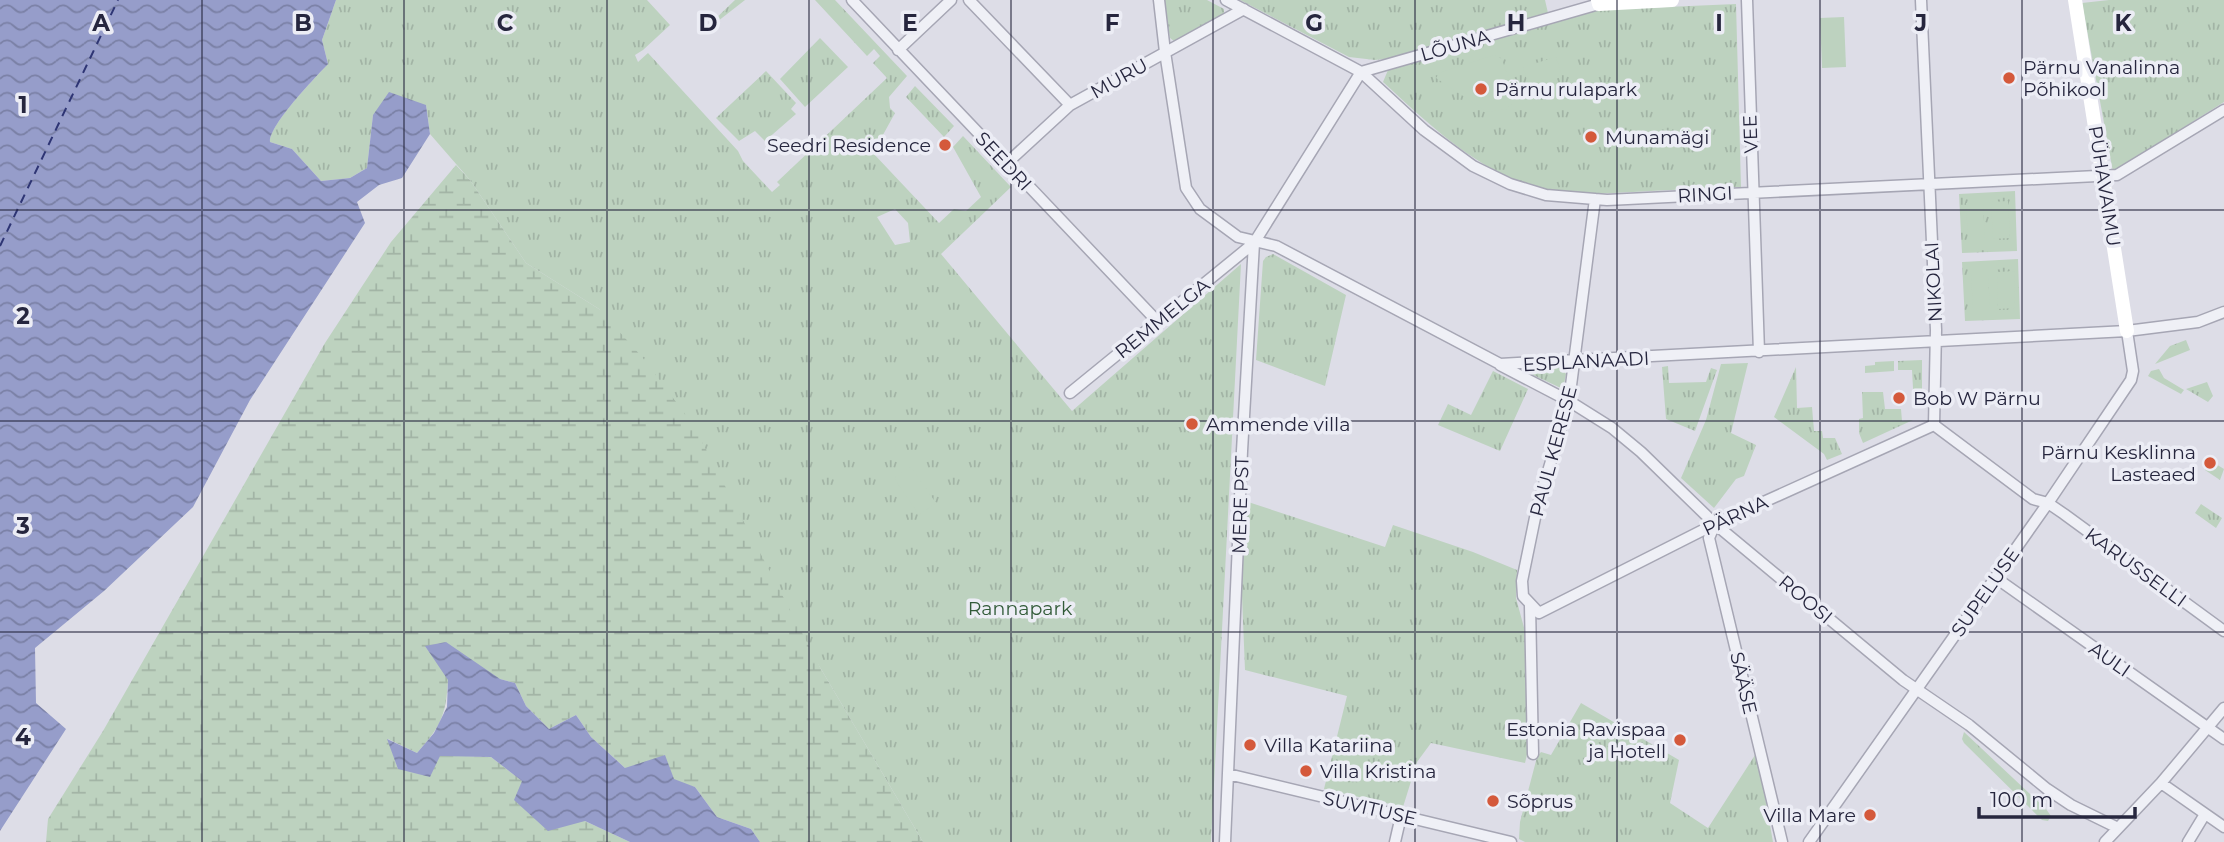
<svg xmlns="http://www.w3.org/2000/svg" width="2224" height="842" viewBox="0 0 2224 842" font-family="Montserrat,sans-serif">
<defs>
<pattern id="grass-tufts" width="24" height="20" patternUnits="userSpaceOnUse" patternTransform="scale(1.75)"><rect width="24" height="20" fill="#bdd2bf"/><path d="M3 7l-1-3M5 7V3M7 7l1-3M15 17l-1-3M17 17v-4M19 17l1-3" fill="none" stroke="#a2b4a5"/></pattern>
<pattern id="wetland-marsh" width="20" height="14" patternUnits="userSpaceOnUse" patternTransform="scale(1.75)"><rect width="20" height="14" fill="#bdd2bf"/><path d="M1 5h8M5 5V1M11 12h8M15 12V8" fill="none" stroke="#a2b4a5"/></pattern>
<pattern id="water-waves" width="16" height="10" patternUnits="userSpaceOnUse" patternTransform="scale(1.75)"><rect width="16" height="10" fill="#969dca"/><path d="M0 5q4-4 8 0t8 0" fill="none" stroke="#7a80a5"/></pattern>
</defs>
<rect width="100%" height="100%" fill="#dddde7"/>
<!-- grass -->
<path fill="url(#grass-tufts)" fill-rule="evenodd" d="M336 0H647L670 25 643 50 635 55 638 62 648 53 738 151 743 161 772 192 780 185 777 182 887 78 873 63 880 56 874 49 867 56 815 0H835L907 76 889 97 890 108 895 113 873 153 939 223 954 209 966 211 981 197 953 147 963 136 1011 187 941 254 1072 411 1241 264 1211 842H923L821 669 599 309 526 263 470 180 430 134 426 105 373 115 367 168 350 178 321 181 292 149 270 142C269 125 314 79 328 64L322 40ZM895 209 908 223 910 242 895 245 877 217Z
M735 0H745L713 25 711 23Z
M1164 0H1207L1224 9V14L1174 41 1170 38Z
M1240 0H1545L1548 13 1392 58 1375 60 1349 57Z
M2109 0H2224V102L2113 172 2082 3Z
M1736 4 1741 187C1705 188 1669 190 1633 192 1609 193 1582 196 1558 192 1488 182 1433 128 1383 82L1388 70 1597 10Z
M820 38 848 67 805 107 780 79Z
M766 71 796 103 791 109 796 114 765 141 755 131 739 141 716 118Z
M915 86 954 126 944 137 906 97Z
M2015 191 2017 251 1962 253 1959 194Z
M1273 254 1346 295 1325 386 1256 360 1263 261 1266 257Z
M2018 259 2020 319 1965 321 1962 262Z
M2186 340 2190 350 2155 364 2170 346Z
M1922 360V406H1914L1912 370H1898V361Z
M1894 361V371L1865 373V366L1875 365V362Z
M1748 363 1731 433 1756 445 1744 476 1736 479 1714 508 1681 478 1706 420 1721 364Z
M1668 366 1669 383 1706 382 1711 368 1717 370 1695 431 1666 419 1662 367Z
M1561 367 1566 374 1563 389 1531 374 1534 369Z
M1796 367 1797 408 1812 407 1814 431H1822L1823 438H1835L1842 454 1827 460 1824 454 1774 417Z
M2159 369 2164 378 2184 390 2181 394 2148 376 2151 371Z
M1493 371 1528 389 1500 451 1438 425 1448 404 1471 415Z
M2207 382 2213 396 2208 402 2186 389Z
M1862 392H1883L1885 409H1901L1902 421 1913 420 1863 443 1859 433V419L1863 418Z
M2211 461 2224 469 2220 480 2205 470Z
M1242 500 1385 547 1393 525 1473 552 1517 570 1516 598 1526 635 1529 746 1525 763 1431 743 1417 762 1403 807 1324 789 1347 696 1245 670 1240 546Z
M2201 504 2222 518 2216 528 2195 513Z
M1581 703 1679 760 1670 803 1708 828 1757 752 1773 842H1525L1519 839 1520 822 1537 757 1541 752 1551 755Z
M1964 732 2046 809 2051 816 2048 821 2042 820 1964 743 1962 739Z"/>
<!-- wetland -->
<path fill="url(#wetland-marsh)" d="M456 165 470 180 526 263 599 309 642 357 692 423 821 669 923 842H760L751 829 717 817 695 787 625 768 591 737 576 715 549 729 526 706 515 683 500 679 448 680C446 715 441 726 417 753L388 739 398 769 440 755 491 757 522 781 585 821 630 842H46L48 819 103 731 325 343 391 242Z"/>
<!-- pitch -->
<path fill="#bdd2bf" d="M1844 17 1846 67 1822 68 1820 18Z
M1495 55 1502 59 1514 97 1513 102 1507 109 1487 112 1436 78 1439 73Z
M1556 57 1562 77 1529 87 1523 67Z
M2008 201 2010 238 1993 239 1991 202Z
M1966 203H1983L1985 240H1968Z
M2014 271 2015 308 1998 309 1997 272Z
M1971 273H1988L1990 310H1973Z
M911 467 936 503 919 515 894 478Z"/>
<!-- water -->
<path fill="url(#water-waves)" d="M0 0H336L322 40 328 64C315 78 269 125 270 142L292 149 321 181 350 178 367 168 373 115 389 92 426 105 430 134 402 178 379 185 357 202 365 223 250 400 193 507 104 591 35 648 36 703 66 729 0 831Z
M446 642 500 679 515 683 526 706 549 729 576 715 591 737 625 768 665 755 674 779 695 787 717 817 751 829 760 842H630L585 821 548 831 514 800 522 781 491 757 440 756 430 777 398 769 387 739 417 753 434 733 447 707 448 680 425 646Z"/>
<g fill="none" stroke-linecap="round" stroke-linejoin="round">
<!-- ferry -->
<path stroke="#2e3574" stroke-width="2" stroke-dasharray="9 7" stroke-linecap="butt" d="M0 246 118 0"/>
<defs>
<path id="street" d="M852 0 1157 321
M969 0 1070 105
M1159 0 1165 52 1186 188 1200 209 1238 237 1276 246 1500 364 2127 331 2198 322 2224 312
M1226 0 1361 72 1424 130 1473 166 1510 184 1546 195 1607 200 2117 175 2224 110
M1747 0 1759 352
M1921 0 1936 330 1934 425
M898 50 951 0
M1006 164 1070 105 1244 9
M1595 199 1569 401 1537 508 1522 581 1523 596 1539 613 1715 524 1934 425
M1500 365 1569 401 1612 428 1641 452 1715 524 1903 680 1969 725 2047 789 2071 805 2118 828
M1070 393 1254 243
M1934 425 2033 499 2048 503 2064 514 2224 631
M1715 524 1709 538 1782 842
M1996 578 2224 739
M1530 606 1533 754
M1228 774 1511 842
M2161 783 2224 827
M1225 842 1242 451 1254 243 1361 72 1599 4
M1395 842 1401 816
M1809 842 2048 503 2131 380 2133 371 2127 331
M2105 842 2161 783 2224 708
M2188 842 2205 814"/>
</defs>
<!-- street casing -->
<use href="#street" stroke="#a6a6b4" stroke-width="13"/>
<!-- street -->
<use href="#street" stroke="#eff0f6" stroke-width="10"/>
<!-- secondary -->
<path stroke="#fff" stroke-width="14" d="M1598 0 1599 4 1672 0
M2075 0 2127 331"/>
</g>
<!-- grid -->
<path fill="none" stroke="#26263e" stroke-width="2" stroke-opacity="0.55" d="M202 0V842M404 0V842M607 0V842M809 0V842M1011 0V842M1213 0V842M1415 0V842M1617 0V842M1820 0V842M2022 0V842M0 210H2224M0 421H2224M0 632H2224"/>
<!-- markers -->
<g fill="#d4593b" stroke="#ecedf5" stroke-width="2.5">
<circle cx="2009" cy="78" r="7"/>
<circle cx="1481" cy="89" r="7"/>
<circle cx="1591" cy="137" r="7"/>
<circle cx="945" cy="145" r="7"/>
<circle cx="1899" cy="398" r="7"/>
<circle cx="1192" cy="424" r="7"/>
<circle cx="2210" cy="463" r="7"/>
<circle cx="1680" cy="740" r="7"/>
<circle cx="1250" cy="745" r="7"/>
<circle cx="1306" cy="771" r="7"/>
<circle cx="1493" cy="801" r="7"/>
<circle cx="1870" cy="815" r="7"/>
</g>
<g text-anchor="middle" stroke-width="7" stroke-linejoin="round" paint-order="stroke">
<!-- street labels -->
<g font-size="19" fill="#26263e" stroke="#ecedf5">
<text transform="translate(1455 45) rotate(-16)" y="7">LÕUNA</text>
<text transform="translate(1119 78) rotate(-29)" y="7">MURU</text>
<text transform="translate(1750 134) rotate(-92)" y="7">VEE</text>
<text transform="translate(1004 161) rotate(47)" y="7">SEEDRI</text>
<text transform="translate(2105 186) rotate(81)" y="7">PÜHAVAIMU</text>
<text transform="translate(1705 194) rotate(-3)" y="7">RINGI</text>
<text transform="translate(1933 282) rotate(-93)" y="7">NIKOLAI</text>
<text transform="translate(1162 318) rotate(-39)" y="7">REMMELGA</text>
<text transform="translate(1586 361) rotate(-3)" y="7">ESPLANAADI</text>
<text transform="translate(1553 451) rotate(-75)" y="7">PAUL KERESE</text>
<text transform="translate(1240 505) rotate(-88)" y="7">MERE PST</text>
<text transform="translate(1735 515) rotate(-25)" y="7">PÄRNA</text>
<text transform="translate(2136 567) rotate(36)" y="7">KARUSSELLI</text>
<text transform="translate(1985 592) rotate(-55)" y="7">SUPELUSE</text>
<text transform="translate(1806 599) rotate(40)" y="7">ROOSI</text>
<text transform="translate(2110 659) rotate(35)" y="7">AULI</text>
<text transform="translate(1744 683) rotate(77)" y="7">SÄÄSE</text>
<text transform="translate(1370 808) rotate(13)" y="7">SUVITUSE</text>
</g>
<!-- poi labels -->
<g font-size="19" fill="#26263e" stroke="#ecedf5" text-anchor="start">
<text x="2023" y="74">Pärnu Vanalinna<tspan x="2023" dy="22">Põhikool</tspan></text>
<text x="1495" y="96">Pärnu rulapark</text>
<text x="1605" y="144">Munamägi</text>
<text x="931" y="152" text-anchor="end">Seedri Residence</text>
<text x="1913" y="405">Bob W Pärnu</text>
<text x="1206" y="431">Ammende villa</text>
<text x="2196" y="459" text-anchor="end">Pärnu Kesklinna<tspan x="2196" dy="22">Lasteaed</tspan></text>
<text x="1666" y="736" text-anchor="end">Estonia Ravispaa<tspan x="1666" dy="22">ja Hotell</tspan></text>
<text x="1264" y="752">Villa Katariina</text>
<text x="1320" y="778">Villa Kristina</text>
<text x="1507" y="808">Sõprus</text>
<text x="1856" y="822" text-anchor="end">Villa Mare</text>
</g>
<!-- park labels -->
<g font-size="19" fill="#325b39" stroke="#ecedf5">
<text x="1020" y="615">Rannapark</text>
</g>
</g>
<g font-size="23" text-anchor="middle" font-weight="bold" fill="#26263e" stroke="#ecedf5" stroke-width="7" stroke-linejoin="round" paint-order="stroke">
<text x="101" y="31">A</text>
<text x="303" y="31">B</text>
<text x="505" y="31">C</text>
<text x="708" y="31">D</text>
<text x="910" y="31">E</text>
<text x="1112" y="31">F</text>
<text x="1314" y="31">G</text>
<text x="1516" y="31">H</text>
<text x="1719" y="31">I</text>
<text x="1921" y="31">J</text>
<text x="2123" y="31">K</text>
<text x="23" y="113">1</text>
<text x="23" y="324">2</text>
<text x="23" y="534">3</text>
<text x="23" y="745">4</text>
</g>
<!-- scale -->
<path d="M1979 807v10h156v-10" fill="none" stroke="#26263e" stroke-width="3.5"/>
<text x="1990" y="807" font-size="21" fill="#26263e" stroke="#ecedf5" stroke-width="5" paint-order="stroke">100 m</text>
</svg>
